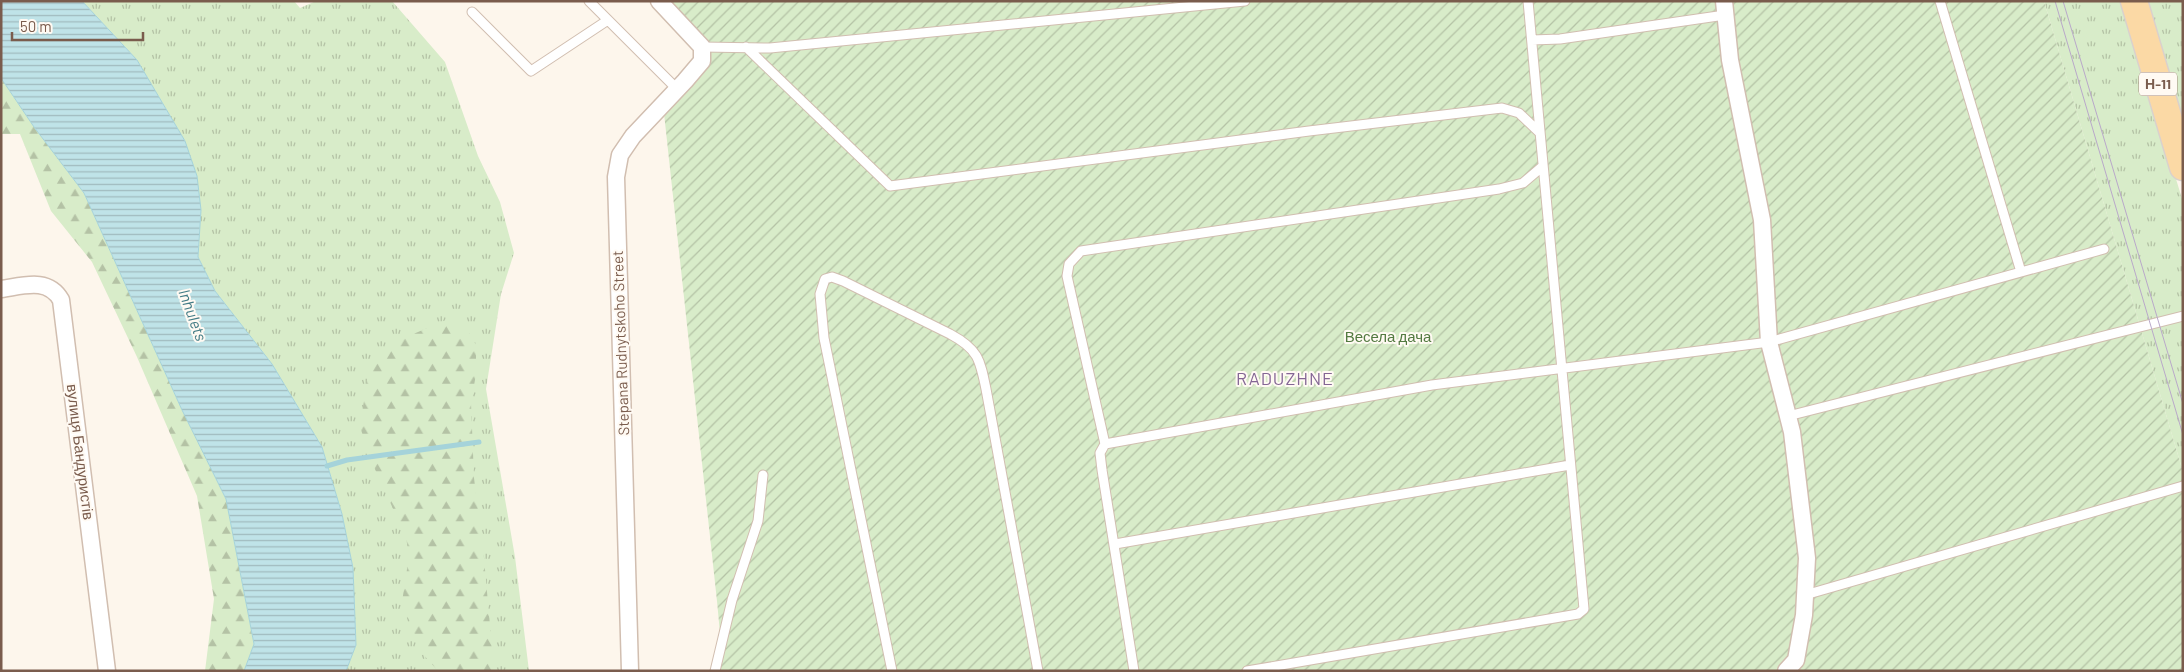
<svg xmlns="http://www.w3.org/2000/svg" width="2184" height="672" viewBox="0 0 2184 672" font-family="Barlow,sans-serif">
<defs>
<pattern id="grass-tufts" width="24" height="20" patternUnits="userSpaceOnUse" patternTransform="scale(1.25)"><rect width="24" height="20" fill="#d8ecc9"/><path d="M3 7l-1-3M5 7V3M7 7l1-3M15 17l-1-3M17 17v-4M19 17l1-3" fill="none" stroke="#b4c2a5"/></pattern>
<pattern id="forest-firs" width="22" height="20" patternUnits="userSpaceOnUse" patternTransform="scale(1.25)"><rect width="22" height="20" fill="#d8ecc9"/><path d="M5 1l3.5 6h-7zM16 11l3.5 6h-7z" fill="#b4c2a5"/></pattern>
<pattern id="garden-furrows" width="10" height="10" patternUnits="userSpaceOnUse" patternTransform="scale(1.25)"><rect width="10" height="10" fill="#d8ecc9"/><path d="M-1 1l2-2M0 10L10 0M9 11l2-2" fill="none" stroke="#b4c2a5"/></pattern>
<pattern id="water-rules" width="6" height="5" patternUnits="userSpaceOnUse" patternTransform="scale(1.25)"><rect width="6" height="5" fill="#bfe3e8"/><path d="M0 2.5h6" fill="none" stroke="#a0bbbe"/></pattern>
</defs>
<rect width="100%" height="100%" fill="#fdf6ec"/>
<!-- grass -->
<path fill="url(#grass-tufts)" d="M82 1H294L300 8 316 1H392L445 62 478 156 500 202 514 253 501 294 486 389 515 557 529 671H346L356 645 353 568 342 514 322 447 272 364 215 291 198 257 201 210 185 141 137 60Z
M2044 1H2122L2183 202V472Z
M2143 1H2183V132Z"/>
<!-- forest -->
<path fill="url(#forest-firs)" d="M1 78 34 127 84 193 182 410 226 499 254 644 244 671H205L214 599 197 496 137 357 92 262 51 211 20 134H1Z
M446 320 465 326 476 345V374L471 403 474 478 484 558 494 671H438L422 653 402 602 409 556 406 537 374 467 360 427 369 367 404 338Z"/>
<!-- garden -->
<path fill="url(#garden-furrows)" d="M659 1H2044L2183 472V671H715L721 644 717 601 663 104 702 61Z"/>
<!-- water -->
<path fill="url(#water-rules)" stroke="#a5d3da" d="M1 1H82L137 60 185 141 197 176 201 210 198 257 215 291 272 364 322 447 342 514 353 568 356 645 346 671H244L254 644 226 499 182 410 84 193 34 127 1 78Z"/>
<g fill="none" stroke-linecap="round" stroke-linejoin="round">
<!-- stream -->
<path stroke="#a5d3da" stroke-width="5" d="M327 466 347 460 479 442"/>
<defs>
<path id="lane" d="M589 1 677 89
M1940 1 2021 272
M472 12 531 71 608 20
M1532 40 1560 39 1725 15
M702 47 770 48 1245 1
M746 47 890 186 1309 131 1502 108 1519 113 1540 133
M1788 416 2183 316
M1105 444 1067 276 1069 264 1081 251 1499 189 1523 183 1543 166
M1115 544 1570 465
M1805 595 2183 486
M715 671 732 600 758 521 763 475
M892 671 824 338 820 294 825 279 832 277 843 281 950 334C978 349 980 359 986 389L1038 671
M1134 671 1102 470 1100 453 1105 444 1432 385 1769 342 2104 249
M1247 671 1578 614 1584 609 1528 1"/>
<path id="street" d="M1724 1 1730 60 1762 220 1769 342 1792 432 1807 558 1804 615 1796 660 1786 671
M1 289C23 286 48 277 61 300L107 671
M630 671 616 177 620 155 633 136 685 81 702 61V47L659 1"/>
<path id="primary" d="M2134 1 2183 167"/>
</defs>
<!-- lane casing -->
<use href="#lane" stroke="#d1beb0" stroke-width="11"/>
<!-- street casing -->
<use href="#street" stroke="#d1beb0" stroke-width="19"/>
<!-- primary casing -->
<use href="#primary" stroke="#dad1cd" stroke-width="29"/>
<!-- lane -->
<use href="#lane" stroke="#fff" stroke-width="9"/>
<!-- street -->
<use href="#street" stroke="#fff" stroke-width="16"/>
<!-- primary -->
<use href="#primary" stroke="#fbd9a5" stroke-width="26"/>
<!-- tram -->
<path stroke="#b9a8c9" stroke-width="1" d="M2055 1 2183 435
M2063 1 2183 404"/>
</g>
<g text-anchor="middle" stroke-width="4" stroke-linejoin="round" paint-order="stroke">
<!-- shield labels -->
<rect fill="#fffaf3" stroke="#a28b7f" stroke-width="1" x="2139" y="72.5" width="38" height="23" rx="4"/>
<g font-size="14" font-weight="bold" fill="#7a5c4d">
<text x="2158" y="89">Н-11</text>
</g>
<!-- park labels -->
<g font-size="15" fill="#537a41" stroke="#fffaf3">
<text x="1388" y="342">Весела дача</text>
</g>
<!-- street labels -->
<g font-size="15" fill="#7a5c4d" stroke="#fffaf3">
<text transform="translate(621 343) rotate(-92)" y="5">Stepana Rudnytskoho Street</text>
<text transform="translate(80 452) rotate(83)" y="5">вулиця Бандуристів</text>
</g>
<!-- water labels -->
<g font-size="16" font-style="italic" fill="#437c86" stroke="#fffaf3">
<text transform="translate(193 315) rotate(70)" y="6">Inhulets</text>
</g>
<!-- quarter labels -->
<g font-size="18" letter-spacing="1" fill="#846695" stroke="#fffaf3">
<text x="1285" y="385">RADUZHNE</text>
</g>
</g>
<!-- border -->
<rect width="2184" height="672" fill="none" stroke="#7a5c4d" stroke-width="5"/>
<!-- scale -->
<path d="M12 32v8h131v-8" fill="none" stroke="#7a5c4d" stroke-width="2.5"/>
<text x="20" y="32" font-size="15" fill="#7a5c4d" stroke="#fffaf3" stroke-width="4" paint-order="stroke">50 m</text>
</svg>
